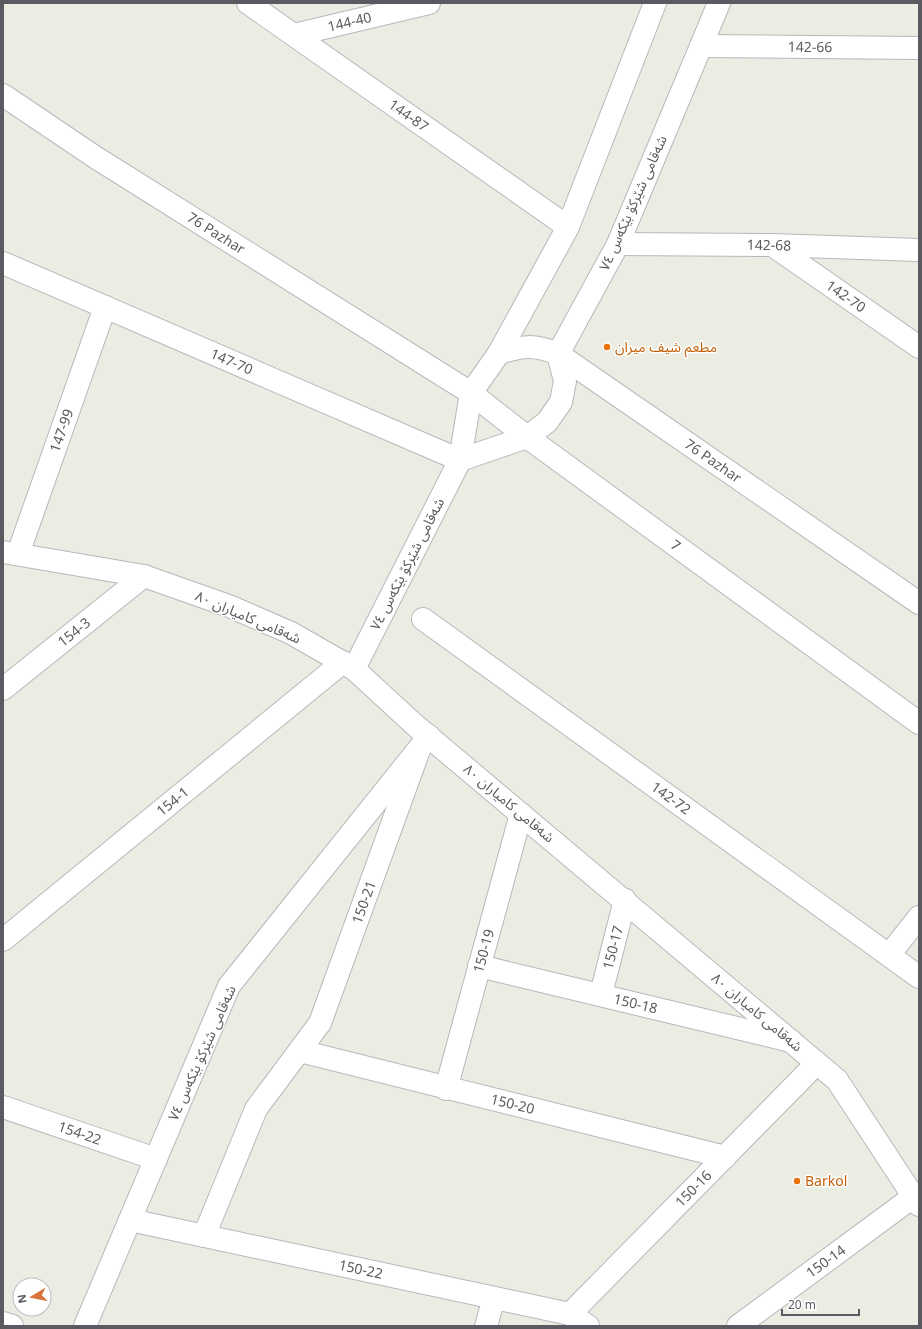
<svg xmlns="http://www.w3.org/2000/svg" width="922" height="1329" viewBox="0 0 922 1329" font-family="'Noto Sans','Noto Sans Arabic',sans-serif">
<rect width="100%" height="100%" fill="#ebece2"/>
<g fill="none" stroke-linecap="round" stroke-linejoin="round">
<defs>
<g id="minor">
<path id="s1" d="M248 3 568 227"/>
<path id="s2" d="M294 35 429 3"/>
<path id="s3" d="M701 46 919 48"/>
<path id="s4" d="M618 244 772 245 919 250"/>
<path id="s5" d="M772 245 919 347"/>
<path id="s6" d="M3 263 460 460"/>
<path id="s7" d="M18 554 105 307"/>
<path id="s8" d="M423 619 919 977"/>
<path id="s9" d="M3 689 144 576"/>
<path id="s10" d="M3 940 343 662"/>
<path d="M889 955 919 917"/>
<path id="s11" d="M479 966 791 1041"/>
<path id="s12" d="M601 994 625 900"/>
<path id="s13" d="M300 1051 725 1157"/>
<path id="s14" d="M446 1089 521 814"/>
<path id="s15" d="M3 1107 156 1159"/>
<path id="s16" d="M130 1220 570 1314 588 1326"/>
<path id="s17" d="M204 1236 256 1109 320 1023 419 750"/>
<path id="s18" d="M570 1314 817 1063"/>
<path d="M3 1323 12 1326"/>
<path d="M486 1326 494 1298"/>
<path id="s19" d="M738 1326 913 1197"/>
</g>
<g id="tertiary">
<path id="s20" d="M3 95 95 157 471 393 527 437 919 723"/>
<path id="s21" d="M499 353C522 346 534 344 558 354L919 603"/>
<path d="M460 460 527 437 547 422 561 402 565 381 558 354 618 244 719 3"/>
<path d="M3 552 144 576 229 606 291 633 354 669 416 726 837 1080 919 1205"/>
<path d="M354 669 460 460 471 393 499 353 568 227 655 3"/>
<path d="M85 1326 229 986 429 736"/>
</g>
</defs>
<!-- minor casing -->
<use href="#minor" stroke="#b7b8bd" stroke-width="24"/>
<!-- tertiary casing -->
<use href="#tertiary" stroke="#b7b8bd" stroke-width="24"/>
<!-- minor -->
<use href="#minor" stroke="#fff" stroke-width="22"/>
<!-- tertiary -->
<use href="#tertiary" stroke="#fff" stroke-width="22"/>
</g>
<!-- markers -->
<g fill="#e8710a" stroke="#fff" stroke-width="1.5">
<circle cx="607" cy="347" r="4"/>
<circle cx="797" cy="1181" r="4"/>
</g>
<g text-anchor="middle" stroke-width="3" stroke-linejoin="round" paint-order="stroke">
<!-- street labels -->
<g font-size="14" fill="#5a5b61" stroke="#fff">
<text dy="5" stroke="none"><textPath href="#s2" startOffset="57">144-40</textPath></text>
<text dy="5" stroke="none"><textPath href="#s3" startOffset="109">142-66</textPath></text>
<text dy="5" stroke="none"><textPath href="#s1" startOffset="196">144-87</textPath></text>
<text transform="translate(633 203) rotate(-66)" y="5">شەقامی شێرکۆ بێکەس ٧٤</text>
<text dy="5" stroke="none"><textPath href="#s20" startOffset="254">76 Pazhar</textPath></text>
<text dy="5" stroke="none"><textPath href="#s4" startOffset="151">142-68</textPath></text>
<text dy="5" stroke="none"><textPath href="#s5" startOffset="90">142-70</textPath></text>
<text dy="5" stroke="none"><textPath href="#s6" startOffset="249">147-70</textPath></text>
<text dy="5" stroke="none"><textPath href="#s7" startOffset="131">147-99</textPath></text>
<text dy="5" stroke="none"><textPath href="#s21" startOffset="249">76 Pazhar</textPath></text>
<text dy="5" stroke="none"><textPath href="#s20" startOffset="810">7</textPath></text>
<text transform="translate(407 564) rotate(-63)" y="5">شەقامی شێرکۆ بێکەس ٧٤</text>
<text transform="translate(248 617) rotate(23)" y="5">شەقامی کامیاران ٨٠</text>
<text dy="5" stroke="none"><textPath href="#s9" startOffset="91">154-3</textPath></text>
<text dy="5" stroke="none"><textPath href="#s8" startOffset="306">142-72</textPath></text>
<text dy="5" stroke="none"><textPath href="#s10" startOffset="219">154-1</textPath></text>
<text transform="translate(509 803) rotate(40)" y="5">شەقامی کامیاران ٨٠</text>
<text dy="5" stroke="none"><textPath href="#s17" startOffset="373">150-21</textPath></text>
<text dy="5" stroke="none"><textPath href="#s12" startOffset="48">150-17</textPath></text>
<text dy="5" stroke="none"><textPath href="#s14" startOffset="143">150-19</textPath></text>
<text dy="5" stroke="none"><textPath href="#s11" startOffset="161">150-18</textPath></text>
<text transform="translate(757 1012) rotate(40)" y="5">شەقامی کامیاران ٨٠</text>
<text transform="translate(202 1053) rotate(-66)" y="5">شەقامی شێرکۆ بێکەس ٧٤</text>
<text dy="5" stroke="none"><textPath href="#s13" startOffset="219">150-20</textPath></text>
<text dy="5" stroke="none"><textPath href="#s15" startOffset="81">154-22</textPath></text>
<text dy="5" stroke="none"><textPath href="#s18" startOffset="176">150-16</textPath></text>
<text dy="5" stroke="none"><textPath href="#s19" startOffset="109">150-14</textPath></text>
<text dy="5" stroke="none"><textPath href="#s16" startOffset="236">150-22</textPath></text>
</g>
<!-- food labels -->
<g font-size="14" fill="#c56008" stroke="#fff" text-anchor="start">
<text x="615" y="352">مطعم شيف ميران</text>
<text x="805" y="1186">Barkol</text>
</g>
</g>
<!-- border -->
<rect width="922" height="1329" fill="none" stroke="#5a5b61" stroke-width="8"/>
<!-- north arrow -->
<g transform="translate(32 1297) rotate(260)"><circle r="19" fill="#ffffff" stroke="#bdbdc0"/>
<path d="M0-3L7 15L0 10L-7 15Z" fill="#d7743c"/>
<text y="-6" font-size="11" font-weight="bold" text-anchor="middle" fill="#5a5b61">N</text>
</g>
<!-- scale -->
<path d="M782 1309v6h77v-6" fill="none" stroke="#5a5b61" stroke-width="2"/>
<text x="788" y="1309" font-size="12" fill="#5a5b61" stroke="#ffffff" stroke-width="3" paint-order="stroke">20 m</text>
</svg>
